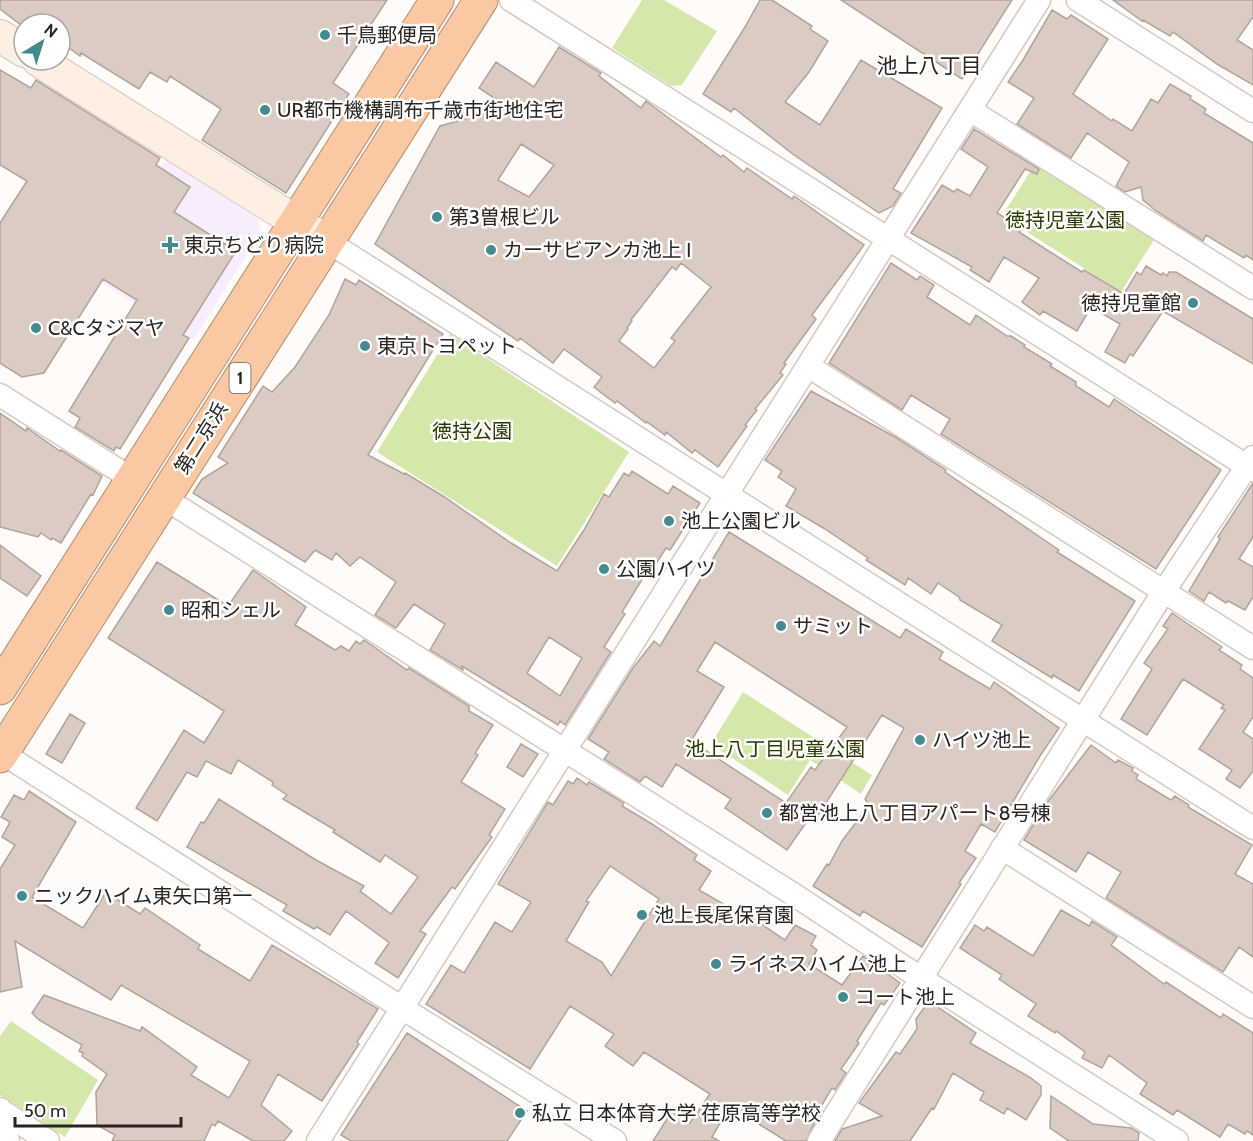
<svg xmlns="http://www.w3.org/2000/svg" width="1253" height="1141" viewBox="0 0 1253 1141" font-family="Cabin,'Noto Sans JP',sans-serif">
<rect width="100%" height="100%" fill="#fefbf9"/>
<!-- medical -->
<path fill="#f7edfe" d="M166 158 257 217 261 232 193 340 92 277Z"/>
<!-- green -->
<path fill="#d4e8ab" d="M642 0H664L717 31 682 85 671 86 612 48Z
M1035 164 1154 240 1121 292 1002 216Z
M450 334 629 452 557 566 377 452Z
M743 692 872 775 861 794 810 760 788 795 711 744Z
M11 1021 98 1080 65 1137 0 1095V1036Z"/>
<!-- building -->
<path fill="#dacbc3" stroke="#b2a49c" stroke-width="1.5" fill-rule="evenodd" d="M0 0H387L333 83 349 94 286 193 202 140 221 109 170 76 167 82 150 72 139 89 81 53 80 56 60 41V24L21 25 0 9Z
M760 0H772L812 26 810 29 828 41 809 72 785 102 820 125 861 60 942 108 893 189 901 193 893 206 879 213 794 155 734 108 731 112 703 94 745 27Z
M841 0H1012L962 79Z
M1113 0H1253V17L1237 40 1253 50V85L1217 64 1173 32 1170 36 1143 20 1142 21Z
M1052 10 1067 19 1071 15 1108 39 1073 94 1112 121 1113 119 1132 131 1151 99 1158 103 1170 84 1191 96 1190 99 1206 109 1204 113 1253 143V260L1246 255 1244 258 1206 235 1203 241 1156 211 1143 200 1141 187 1125 192 1116 186 1129 162 1087 133 1071 158 1017 124 1034 98 1008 82 1023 60Z
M559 47 601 73 599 76 641 108 646 101 721 157 723 155 744 172 747 168 792 199 794 196 864 245 812 315 816 319 784 363 786 364 780 373 783 375 755 409 757 410 745 425 747 426 718 467 695 450 692 453 666 432 665 435 647 422 646 423 617 401 615 403 594 387 602 377 564 349 553 363 520 338 518 341 375 244 440 126 508 107 479 88 496 62 534 87ZM521 144 554 165 529 197 498 180ZM681 263 711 287 671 338 675 341 654 368 619 341 628 329 627 328 632 321 631 320 672 267 676 270Z
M0 70 31 88 36 80 160 158 156 165 190 187 174 212 236 251 183 335 189 338 120 449 116 447 114 451 75 427 80 418 69 411 137 300 103 279 44 373 22 377 0 363V223L27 181 0 165Z
M974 129 1039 169 1037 174 1025 169 997 213 1022 228 1019 232 1047 250 1082 272 1084 270 1124 294 1137 272 1141 275 1146 266 1161 275 1163 273 1167 276 1169 272H1176L1253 319V364L1163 311 1133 356 1130 354 1125 363 1105 352 1120 324 1091 307 1077 331 1043 311 1040 315 1022 302 1039 278 1004 257 989 282 970 270 972 267 911 233 942 185 954 192 957 189 970 196 988 167 961 149Z
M891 263 917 280 920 276 934 285 927 297 970 325 976 315 1007 336H1011L1025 345 1024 347 1052 364 1050 366 1076 382V386L1109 407 1114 399 1221 470 1156 569 941 434 950 419 911 395 902 410 829 363Z
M345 279 356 285 359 280 443 334 368 455 404 474 405 473 443 496 511 543 557 571 584 530 604 494 609 497 624 473 629 476 632 471 668 494 673 486 700 503 670 550 666 548 652 570 649 568 622 612 625 614 604 647 611 652 565 725 560 721 558 725 462 666 463 670 430 650 445 624 414 604 396 628 375 615 396 582 360 557 350 566 336 553 332 560 315 550 305 562 193 493 202 479 228 463 218 457 263 386 272 392 295 367 329 315ZM549 637 582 658 560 696 527 673Z
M811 391 897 438 946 470 945 472 1059 550 1057 552 1135 601 1079 691 1053 675 1052 678 992 641 1002 625 960 600 959 597 938 583 931 594 908 578 905 585 866 560 868 558 825 529 786 506 796 489 778 477 782 471 765 460Z
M0 413 26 431 27 428 60 451 61 450 102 476 93 495 91 494 61 543 52 538 51 540 41 533 38 537 0 527Z
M1253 483V537L1239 559 1253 567V597L1245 610 1228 601 1226 603 1209 592 1204 601 1189 591 1220 539 1218 537Z
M729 532 900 638 906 629 943 652 939 659 990 689 994 682 1059 728 1040 756 995 832 981 824 965 851 976 858 959 883 961 884 922 947 863 911 860 916 813 886 827 864 829 865 842 841 869 805 865 799 904 728 882 715 817 817 812 814 787 850 725 808 731 799 676 764 662 787 645 776 640 782 604 759 609 752 588 739 633 668 654 641 660 646ZM715 642 847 727 815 770 811 767 786 803 691 741 724 687 697 671Z
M0 545 41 576 27 596 0 578Z
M157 562 228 606 253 570 306 607 295 625 335 650 341 646 349 651 356 641 360 644 364 640 407 670 409 668 469 706V711L493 725 475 753 478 755 461 782 505 809 489 835 492 837 455 889 452 887 420 931 426 934 398 978 375 963 389 943 387 941 346 911 330 935 317 927 314 929 283 911 287 905 187 847 201 822 204 823 219 799 316 860 364 886 360 891 391 914 418 877 385 855 380 862 333 832 335 830 283 799 287 795 272 785 273 782 238 760 231 774 206 761 197 777 187 772 157 821 136 808 184 730 204 743 224 711 108 638Z
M1172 613 1222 647 1219 650 1242 665 1240 669 1253 678V717L1243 732 1253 739V771L1240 788 1226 779 1232 770 1199 749 1225 710 1221 708 1224 705 1183 679 1147 735 1121 719 1152 669 1144 663 1168 629 1163 626Z
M70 714 85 723 62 763 46 754Z
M521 744 538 754 523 777 507 767Z
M1091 745 1116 763 1118 760 1133 768 1132 771 1138 775 1136 779 1171 800 1175 796 1189 805 1188 807 1252 845 1235 874 1253 884V957L1239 947 1223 972 1106 898 1121 872 1088 852 1076 872 1024 840 1046 804Z
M577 778 587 785 589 782 624 803 622 806 652 824 697 855 694 860 711 871 699 890 741 914 742 911 785 940 795 925 816 936 811 945 817 950 809 964 842 985 863 956 900 983 884 1005 881 1003 857 1041 859 1043 841 1069 846 1073 835 1090 832 1088 813 1120 815 1121 806 1141H786L730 1106 712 1137 719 1141H653L672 1111 690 1123 710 1094 644 1052 633 1066 605 1046 614 1034 570 1006 530 1069 426 1004 451 965 464 973 495 922 512 932 531 902 498 884 548 802 553 805 568 781 573 784ZM610 866 659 899 611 976 602 962 566 941 589 902 586 901Z
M29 791 76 822 32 897 83 928 106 892 140 914 145 908 200 945 198 949 250 981 272 945 378 1009 357 1042 359 1044 322 1101 278 1074 261 1105 292 1131 284 1141H253L218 1121 215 1126 212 1124 204 1141H112L115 1135 97 1125 96 1092 107 1074 82 1056 83 1053 79 1051 82 1045 39 1020 32 1013 44 995 140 1031 142 1027 197 1067 191 1075 229 1098 250 1061 121 985 111 1000 15 941 22 987 0 992V869L15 845 2 837 10 822 1 817 14 795 24 800Z
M1061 910 1089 926 1092 921 1117 937 1111 945 1164 984 1166 982 1221 1018 1223 1014 1253 1033V1135L1247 1131 1245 1134 1228 1124 1220 1137 1177 1110 1173 1115 1140 1094 1147 1083 1109 1055 1102 1068 1082 1058 1085 1052 1056 1031 1055 1033 1028 1016 1036 1004 999 979 1002 975 960 948 975 925 984 931 987 927 1033 956Z
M929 1001 976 1033 970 1043 1031 1078 1041 1086V1095L1026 1120 1007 1108 1004 1114 980 1100 984 1092 953 1073 934 1109 932 1108 910 1141H835L842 1129 882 1116 859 1103 896 1052 900 1054 917 1029 916 1019Z
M407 1033 527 1111 507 1141H351L341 1135Z
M1051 1096 1093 1124 1131 1128 1139 1133 1138 1141H1069L1050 1128Z"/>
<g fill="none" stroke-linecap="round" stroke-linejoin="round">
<defs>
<path id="street" d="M511 0 1253 470
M1078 0 1253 111
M970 110 1253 288
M327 241 1253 828
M808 366 1253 648
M0 395 132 479
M164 498 796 896 922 979 1177 1141
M2 753 402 1008 615 1141
M1002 848 1253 1007
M0 1109 8 1141
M0 1110 48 1141
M318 1141 1039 0
M819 1141 1164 591 1253 457"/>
<path id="secondary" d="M0 36 24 51
M38 60 327 241"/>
<path id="highway" d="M0 688 437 0
M0 756 481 0"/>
</defs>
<!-- street casing -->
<use href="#street" stroke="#d6c9c0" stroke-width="25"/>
<!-- secondary casing -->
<use href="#secondary" stroke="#d6c9c0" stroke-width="34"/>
<!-- highway casing -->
<use href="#highway" stroke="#b18f75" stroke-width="35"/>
<!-- street -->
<use href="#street" stroke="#fff" stroke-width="22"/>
<!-- secondary -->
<use href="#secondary" stroke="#feefe3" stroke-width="32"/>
<!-- highway -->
<use href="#highway" stroke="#fac9a3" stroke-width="33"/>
</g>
<!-- markers -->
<g fill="#438b90" stroke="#fff" stroke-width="2">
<circle cx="325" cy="35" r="6"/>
<circle cx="265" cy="110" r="6"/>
<circle cx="437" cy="217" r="6"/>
<path d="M167 236h6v6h6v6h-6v6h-6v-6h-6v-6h6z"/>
<circle cx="491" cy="250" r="6"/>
<circle cx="1193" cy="303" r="6"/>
<circle cx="36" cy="328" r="6"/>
<circle cx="365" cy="346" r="6"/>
<circle cx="669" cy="521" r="6"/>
<circle cx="604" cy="569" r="6"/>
<circle cx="169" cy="610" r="6"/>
<circle cx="781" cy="626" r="6"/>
<circle cx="920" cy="740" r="6"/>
<circle cx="767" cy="813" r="6"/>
<circle cx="22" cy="896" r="6"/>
<circle cx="642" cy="915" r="6"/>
<circle cx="716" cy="964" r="6"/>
<circle cx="843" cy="997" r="6"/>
<circle cx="520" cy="1113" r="6"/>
</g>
<g text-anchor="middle" stroke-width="5" stroke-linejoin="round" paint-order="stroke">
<!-- shield labels -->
<rect fill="#fff" stroke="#696663" stroke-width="1.5" x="229.5" y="363" width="21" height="30" rx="4.5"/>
<g font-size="18" font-weight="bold" fill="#292420">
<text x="240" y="384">1</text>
</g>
<!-- poi labels -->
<g font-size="20" fill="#292420" stroke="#fff" text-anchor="start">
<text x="337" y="42">千鳥郵便局</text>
<text x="277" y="117">UR都市機構調布千歳市街地住宅</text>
<text x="449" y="224">第3曽根ビル</text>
<text x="184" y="252">東京ちどり病院</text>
<text x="503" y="257">カーサビアンカ池上 I</text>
<text x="1181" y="310" text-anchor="end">徳持児童館</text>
<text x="48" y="335">C&amp;Cタジマヤ</text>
<text x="377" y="353">東京トヨペット</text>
<text x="681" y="528">池上公園ビル</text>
<text x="616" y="576">公園ハイツ</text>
<text x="181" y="617">昭和シェル</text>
<text x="793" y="633">サミット</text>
<text x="932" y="747">ハイツ池上</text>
<text x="779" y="820">都営池上八丁目アパート8号棟</text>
<text x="34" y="903">ニックハイム東矢口第一</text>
<text x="654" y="922">池上長尾保育園</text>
<text x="728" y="971">ライネスハイム池上</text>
<text x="855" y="1004">コート池上</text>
<text x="532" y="1120">私立 日本体育大学 荏原高等学校</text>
</g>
<!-- park labels -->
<g font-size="20" fill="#2b3a00" stroke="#fff">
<text x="1065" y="227">徳持児童公園</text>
<text x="472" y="438">徳持公園</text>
<text x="775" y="756">池上八丁目児童公園</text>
</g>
<!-- street labels -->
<g font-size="20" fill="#292420" stroke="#fff">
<text transform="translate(201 438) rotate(-58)" y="7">第二京浜</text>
</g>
<!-- neighbourhood labels -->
<g font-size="21" fill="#292420" stroke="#fff">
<text x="929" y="73">池上八丁目</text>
</g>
</g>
<!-- north arrow -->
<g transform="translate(42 42) rotate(38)"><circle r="28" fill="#ffffff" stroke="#a9a7a6" stroke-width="1.5"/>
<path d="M0-4.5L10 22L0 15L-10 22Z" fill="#438b90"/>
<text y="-9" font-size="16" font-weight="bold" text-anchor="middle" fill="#292420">N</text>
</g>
<!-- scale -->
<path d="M15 1117v9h166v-9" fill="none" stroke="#292420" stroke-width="3"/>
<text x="24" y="1117" font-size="18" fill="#292420" stroke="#ffffff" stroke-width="4.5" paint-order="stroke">50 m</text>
</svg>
